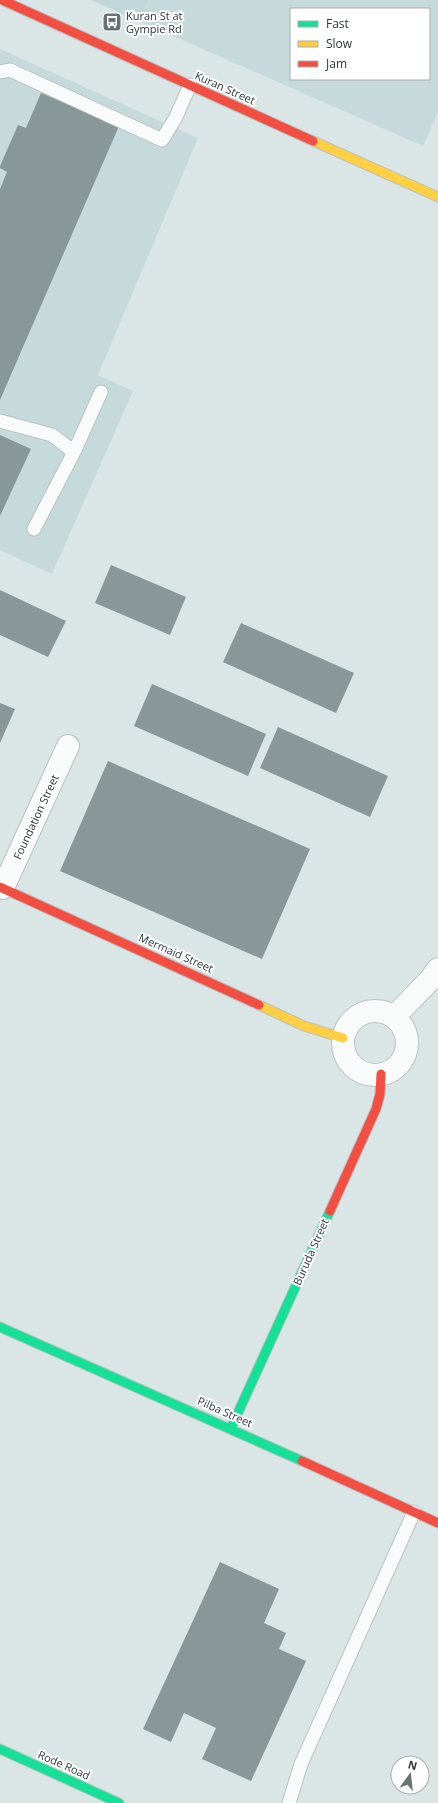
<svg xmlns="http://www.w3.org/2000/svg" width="438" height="1803" viewBox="0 0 438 1803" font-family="'Open Sans',sans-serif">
<rect width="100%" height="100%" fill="#dae6e6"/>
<!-- built -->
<path fill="#c6dadc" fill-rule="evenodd" d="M149 0H438V112L423 146 139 21ZM291 9H429V79H291Z
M0 49 198 138 98 375 133 391 52 574 0 550Z"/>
<!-- green -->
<path fill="#c0d8d9" d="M91 0H149L139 21Z"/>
<!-- building -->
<path fill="#889797" d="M41 93 119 126 0 400V189L7 172 0 168V166L18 125 26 128Z
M0 435 31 449 0 516Z
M111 565 186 597 170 635 95 603Z
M0 590 66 621 48 657 0 635Z
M241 623 354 673 336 713 223 662Z
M152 684 266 734 248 776 134 726Z
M0 703 15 709 0 743Z
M278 727 388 776 370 817 260 768Z
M108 761 310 849 262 959 60 871Z
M220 1562 279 1589 264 1623 286 1633 279 1649 306 1661 251 1781 202 1759 216 1728 184 1713 171 1742 143 1729Z"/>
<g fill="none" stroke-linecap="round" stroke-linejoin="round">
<defs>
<path id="lane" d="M0 72 10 70 162 140 176 117 190 85
M0 421 52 435 74 452
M34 529 74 452 101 392
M289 1803 301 1764 414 1512"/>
<path id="street" d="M3 888 68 746
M343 1043a32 32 0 1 1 64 0a32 32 0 1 1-64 0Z
M394 1017 430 980 438 969"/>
<path id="fast" d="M0 1327 302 1461
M231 1428 330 1211
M0 1749 119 1803"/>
<path id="slow" d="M313 141 438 197
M259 1005 304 1026 343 1038"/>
<path id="jam" d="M2 0 313 141
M0 887 259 1005
M330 1211 376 1109 380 1094 381 1074
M302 1461 438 1523"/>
</defs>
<!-- lane casing -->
<use href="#lane" stroke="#b8c1c1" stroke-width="15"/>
<!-- street casing -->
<use href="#street" stroke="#b8c1c1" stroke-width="24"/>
<!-- fast casing -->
<use href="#fast" stroke="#b8c1c1" stroke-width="11"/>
<!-- slow casing -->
<use href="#slow" stroke="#b8c1c1" stroke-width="11"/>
<!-- jam casing -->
<use href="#jam" stroke="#b8c1c1" stroke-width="11"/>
<!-- lane -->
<use href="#lane" stroke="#f9fbfb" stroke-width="13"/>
<!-- street -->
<use href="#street" stroke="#f9fbfb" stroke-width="22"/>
<!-- fast -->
<use href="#fast" stroke="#16e098" stroke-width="9"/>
<!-- slow -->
<use href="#slow" stroke="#ffcf43" stroke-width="9"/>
<!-- jam -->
<use href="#jam" stroke="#f24e42" stroke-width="9"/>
</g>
<!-- icons -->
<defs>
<symbol id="bus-square" viewBox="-11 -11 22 22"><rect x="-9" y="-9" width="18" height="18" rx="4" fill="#697373" stroke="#fff"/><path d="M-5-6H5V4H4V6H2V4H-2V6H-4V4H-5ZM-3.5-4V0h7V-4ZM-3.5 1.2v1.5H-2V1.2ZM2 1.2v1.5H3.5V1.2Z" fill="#fff"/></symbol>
</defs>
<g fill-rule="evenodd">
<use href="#bus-square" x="101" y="11" width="22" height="22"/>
</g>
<g text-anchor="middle" stroke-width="4" stroke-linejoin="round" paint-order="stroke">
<!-- poi labels -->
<g font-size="11" fill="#2c3535" stroke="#fff" text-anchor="start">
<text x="126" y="20">Kuran St at<tspan x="126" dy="13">Gympie Rd</tspan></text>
</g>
<!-- street labels -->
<g font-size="11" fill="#2c3535" stroke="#fff">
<text transform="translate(225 88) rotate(24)" y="4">Kuran Street</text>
<text transform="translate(36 817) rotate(-65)" y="4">Foundation Street</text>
<text transform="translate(176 953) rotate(24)" y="4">Mermaid Street</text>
<text transform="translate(311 1252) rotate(-66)" y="4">Buruda Street</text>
<text transform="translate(225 1412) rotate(24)" y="4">Pilba Street</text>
<text transform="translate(64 1765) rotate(24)" y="4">Rode Road</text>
</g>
</g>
<!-- legend -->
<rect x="290" y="8" width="140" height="72" fill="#ffffff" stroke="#abaeae"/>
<rect x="298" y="21" width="20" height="6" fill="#16e098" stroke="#abaeae"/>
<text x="326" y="28" font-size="12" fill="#2c3535">Fast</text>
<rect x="298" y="41" width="20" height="6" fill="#ffcf43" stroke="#abaeae"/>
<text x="326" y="48" font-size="12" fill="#2c3535">Slow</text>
<rect x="298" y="61" width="20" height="6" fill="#f24e42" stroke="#abaeae"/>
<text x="326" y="68" font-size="12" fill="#2c3535">Jam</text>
<!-- north arrow -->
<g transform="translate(410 1775) rotate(15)"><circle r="19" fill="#ffffff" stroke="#abaeae"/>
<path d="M0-3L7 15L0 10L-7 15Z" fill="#697373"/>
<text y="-6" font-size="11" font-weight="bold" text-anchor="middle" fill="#2c3535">N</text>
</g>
</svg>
